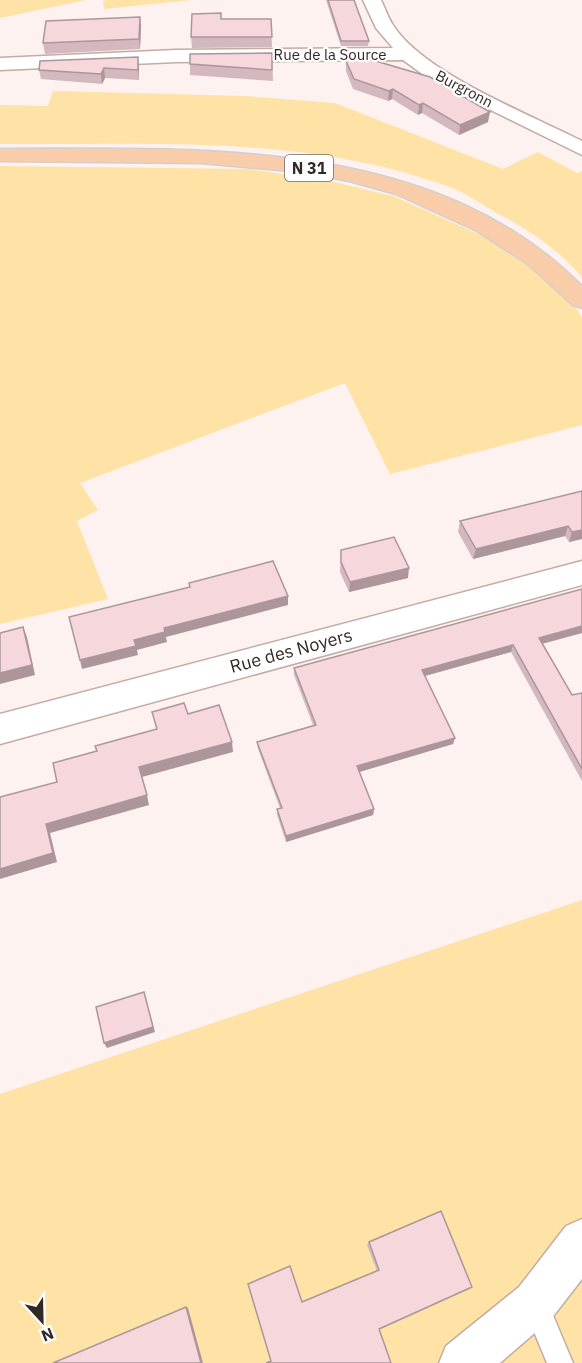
<svg xmlns="http://www.w3.org/2000/svg" width="582" height="1363" viewBox="0 0 582 1363" font-family="'IBM Plex Sans',sans-serif">
<rect width="100%" height="100%" fill="#fdf2ef"/>
<!-- green -->
<path fill="#fee2a6" d="M0 0H86L0 18Z
M107 0H192L104 9 103 1Z
M53 91 246 96 335 103 503 169 538 152 577 173 582 171V277C558 249 528 229 495 212 480 203 464 192 447 186 304 134 150 145 0 144V105L48 106Z
M0 166 249 169 330 181 393 196 492 240 538 272 576 308 582 318V425L390 474 345 383 80 483 98 510 77 521 108 599 0 624Z
M582 900V1363H0V1094Z"/>
<g fill="none" stroke-linecap="round" stroke-linejoin="round">
<defs>
<path id="lane" d="M535 1290 544 1294 573 1363H547L522 1303 526 1294Z"/>
<path id="street" d="M363 0H381C385 8 388 18 393 25 423 73 531 115 582 141V155L432 81 403 60 176 62 0 70V58L176 50 393 48 376 28Z
M582 561V585L0 744V714Z
M582 1219V1279L551 1319 500 1363H439L446 1346 519 1287 566 1226Z"/>
<path id="primary" d="M0 149C196 149 431 135 582 286V308L573 305 528 264 477 231 396 194 349 181 301 172 201 163 0 161Z"/>
</defs>
<!-- lane casing -->
<use href="#lane" stroke="#c5aba5" stroke-width="3"/>
<!-- street casing -->
<use href="#street" stroke="#c5aba5" stroke-width="3"/>
<!-- primary casing -->
<use href="#primary" stroke="#d2d0cf" stroke-width="3"/>
<!-- lane -->
<use href="#lane" fill="#fff" fill-rule="evenodd"/>
<!-- street -->
<use href="#street" fill="#fff" fill-rule="evenodd"/>
<!-- primary -->
<use href="#primary" fill="#f9cdaa" fill-rule="evenodd"/>
</g>
<!-- wall -->
<path fill="#d3b9bd" d="M326 0H354L369 41 368 46H341Z
M140 17 141 27 140 49 45 54 43 43Z
M271 19 272 47 192 48 191 37Z
M272 53 273 81 190 75V64Z
M346 53H361V56L488 122 459 135 422 113 418 115 392 99 388 101 353 89 346 71Z
M139 66V80L105 78 102 84 41 79 39 70Z
M582 491V539L569 542 565 536 473 559 458 532 460 521Z
M341 550 408 578 349 592 340 572Z
M582 589V633L542 644 572 695 582 693V781L511 652 425 676 455 738 453 744 359 772 374 809 373 815 286 842 277 815V809L280 808 258 749 257 742 313 725 294 675V668Z
M441 1211 379 1329 271 1361 302 1302 377 1271 367 1245 369 1242Z"/>
<!-- shaded-wall -->
<path fill="#ac969a" d="M140 17 141 27 140 49 139 39Z
M138 57 139 66V80L138 70Z
M104 68 105 78 102 84 101 74Z
M393 89 392 99 388 101 389 91Z
M423 103 422 113 418 115 419 105Z
M490 112 488 122 459 135 460 125Z
M568 526 565 536 473 559 476 549Z
M582 530V539L569 542 572 532Z
M409 568 408 578 349 592 350 582Z
M288 596V605L166 637 167 642 137 650 138 655 82 669 80 660 134 640 164 628Z
M582 626V633L537 645 539 638Z
M23 627 27 637 35 675 0 684V673Z
M513 645 511 652 421 677 422 670Z
M455 738 453 744 356 773 357 766Z
M232 742 233 752 142 777 139 767Z
M147 795 149 805 50 833 57 862 0 879V869L46 824Z
M374 809 373 815 286 842V836Z
M144 992 155 1032 107 1048 104 1043Z
M186 1307 188 1308 203 1363H201Z"/>
<!-- building -->
<path fill="#f5d7dc" stroke="#ac969a" stroke-width="1.5" d="M328 0H354L369 41H341Z
M221 13V19H271L272 37H191L192 14Z
M140 17 139 39 43 43 46 21Z
M272 53V70L190 64V54Z
M346 53H361L359 56 430 77 490 112 460 125 423 103 419 105 393 89 389 91 354 79 346 61Z
M138 57V70L104 68 101 74 39 70 40 61Z
M582 491V530L572 532 568 526 476 549 460 521Z
M394 537 409 568 350 582 341 562V550Z
M273 561 288 596 164 628 165 632 134 640 136 646 80 660 69 617 190 587 189 583Z
M582 589V626L539 638 572 695 582 693V769L513 645 422 670 455 738 357 766 374 809 286 836 277 809 282 808 257 742 316 725 294 668Z
M23 627 32 665 0 673V633Z
M184 703 188 714 219 705 232 742 139 767 147 795 46 824 53 853 0 869V797L57 782 53 763 97 751 95 746 157 729 152 712Z
M144 992 153 1027 104 1043 96 1007Z
M441 1211 472 1287 379 1329 391 1363H266L271 1361 248 1284 290 1266 302 1302 379 1270 369 1242Z
M186 1307 201 1363H53Z"/>
<g text-anchor="middle" stroke-width="4.5" stroke-linejoin="round" paint-order="stroke">
<!-- far-street labels -->
<g font-size="15" fill="#322826" stroke="#fff">
<text x="330" y="60">Rue de la Source</text>
<text transform="translate(464 89) rotate(28)" y="5">Burgronn</text>
</g>
<!-- shield labels -->
<rect fill="#fff" stroke="#706867" stroke-width="1.5" x="285" y="155" width="48" height="26" rx="4.5"/>
<g font-size="16" font-weight="bold" fill="#322826">
<text x="309" y="174">N 31</text>
</g>
<!-- street labels -->
<g font-size="18" fill="#322826" stroke="#fff">
<text transform="translate(291 651) rotate(-15)" y="6">Rue des Noyers</text>
</g>
</g>
<!-- north arrow -->
<g transform="translate(42 1321) rotate(158)" stroke="#ffffff" stroke-width="4.5" paint-order="stroke">
<path d="M0-4.5L10 22L0 15L-10 22Z" fill="#322826"/>
<text y="-9" font-size="16" font-weight="bold" text-anchor="middle" fill="#322826">N</text>
</g>
</svg>
